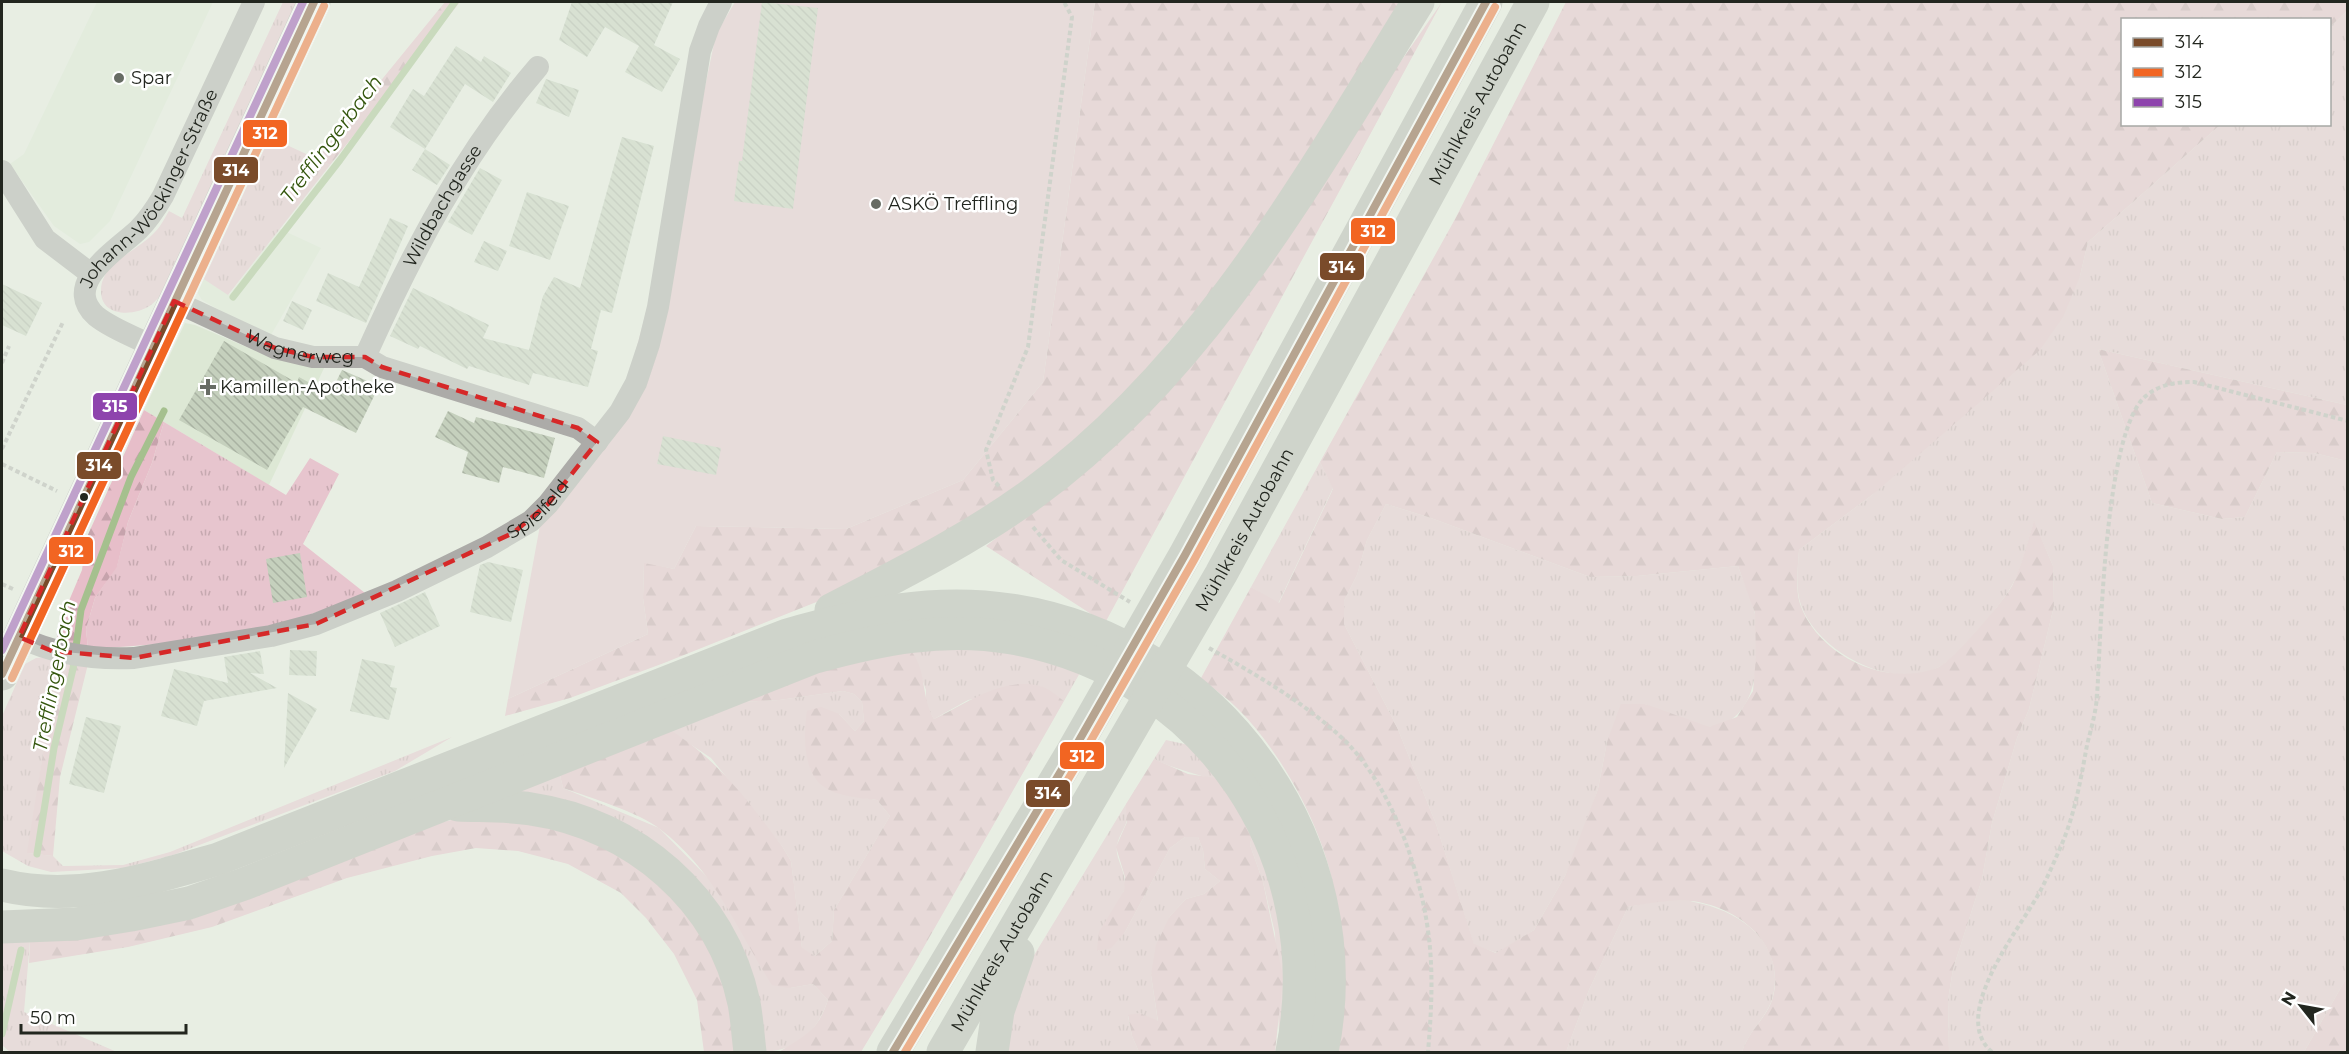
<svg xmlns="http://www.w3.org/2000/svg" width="2349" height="1054" viewBox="0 0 2349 1054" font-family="Montserrat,sans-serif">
<defs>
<pattern id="grass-tufts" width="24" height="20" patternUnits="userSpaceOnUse" patternTransform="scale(1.5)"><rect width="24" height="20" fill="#e7c5ce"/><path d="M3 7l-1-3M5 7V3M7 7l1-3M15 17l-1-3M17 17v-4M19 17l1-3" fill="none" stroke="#c6a9b0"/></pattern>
<pattern id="forest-firs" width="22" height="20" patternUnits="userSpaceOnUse" patternTransform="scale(1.5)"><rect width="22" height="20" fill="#e7bec9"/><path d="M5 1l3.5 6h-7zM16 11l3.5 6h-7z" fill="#c6a3ac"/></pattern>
<pattern id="building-back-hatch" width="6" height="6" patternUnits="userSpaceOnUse" patternTransform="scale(1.5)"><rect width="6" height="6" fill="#c5d0bd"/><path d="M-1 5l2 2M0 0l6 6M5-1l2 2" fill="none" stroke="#a9b2a2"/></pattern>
</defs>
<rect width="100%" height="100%" fill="#e8eee3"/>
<!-- built -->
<path fill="#dde8d5" d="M97 2H213L110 221 89 242 80 244 54 226 10 164 24 154Z
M280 229 321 248 271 335 233 318 202 300 196 290 199 276 229 295Z
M185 323 195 325 270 357 325 366 269 485 144 410Z"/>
<!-- grass -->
<path fill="url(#grass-tufts)" d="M283 2H301L164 292C160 296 155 302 151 305 134 317 100 317 101 290 102 262 136 252 153 234 160 228 164 219 169 211L182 218Z
M2347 11V405L2098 349 2152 503 2222 519 2245 517 2277 452 2314 453 2347 461V977L2304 1052H1949L1948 1000 1953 969 1982 879 1992 823 2017 738 2029 709 2054 606 2053 566 2034 522C2027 542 2022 569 2011 587 2000 606 1959 655 1941 666 1894 693 1817 652 1801 605 1795 588 1798 568 1799 550L1872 495 2080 276 2088 242 2220 125 2330 124V27Z
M263 134 330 165 228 295 199 276Z
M164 422 286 495 310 458 339 474 303 544 365 593C279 633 182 644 88 649L86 629 95 598 117 566 128 522 152 463Z
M1320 462 1333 488 1278 604 1251 587Z
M1386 504 1431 518 1590 577 1637 576 1738 566C1743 581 1752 598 1755 614 1760 652 1761 723 1709 727 1694 728 1660 711 1645 704L1607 742 1598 789 1580 841 1565 876 1534 930 1497 953 1474 945 1436 824 1397 727 1344 624V601L1357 575 1367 540Z
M986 643 1081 671 1064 701 1040 686 968 700 934 719 926 706V690L912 652Z
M46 657 69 663 47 728 28 853 53 856 63 866 123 865 170 852 452 737 395 771 173 855 124 868 51 872 28 866 2 851V716L25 664 36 658Z
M843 691 854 694 862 702 864 721 855 731 839 714 810 768C829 795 846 795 877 800L890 816 834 910 832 941 815 956 802 949 791 861 782 846 711 758 663 726 721 703 779 700Z
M1166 740 1198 747 1233 788C1207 775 1180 772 1154 759Z
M559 771 563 788 659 828 717 887 737 919 790 988 813 984 828 1000C816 1034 796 1052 759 1052L742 963 482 798Z
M1126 804C1133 820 1120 831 1117 845 1114 859 1129 874 1124 891 1115 915 1099 921 1098 951L1125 932 1170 848 1185 837H1198L1203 850 1205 869 1220 881 1204 894 1186 899 1170 916 1151 975 1158 1022 1140 1013 1128 1016 1132 1036 1139 1052H1001L1025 970Z
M1255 822 1283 901 1286 1052H1275L1279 1032 1275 933 1263 882 1250 845Z
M1657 901C1669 901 1683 899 1694 902 1741 911 1785 943 1773 996 1768 1017 1748 1031 1742 1052H1566L1589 990 1628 907Z
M30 941 24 1012 117 1052H10L2 1045V942Z"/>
<!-- forest -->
<path fill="url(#forest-firs)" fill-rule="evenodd" d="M445 2H460L330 165 317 159Z
M1095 2H1401L1248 249 1101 422 964 526 829 597 664 663 570 698 505 716 508 699 648 634 643 598 644 562 674 569 696 526 846 529 963 480 1043 382Z
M1442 2 1105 623 986 546 1102 456 1201 350Z
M1566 2H2347V11L2330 27V20H2122V124L2220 125 2088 242 2080 276 2063 317 2039 351 1872 495 1799 550C1798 568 1795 587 1800 604 1818 656 1888 689 1939 667 1954 660 2003 602 2012 586 2022 566 2027 542 2034 521L2053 566 2054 606 2029 709 2017 738 1992 823 1982 879 1953 969 1948 1000 1949 1052H1742C1748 1031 1768 1017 1773 997 1786 945 1739 907 1692 901 1670 899 1649 903 1628 907L1589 990 1566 1052H1334C1335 1006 1339 958 1337 911 1332 844 1286 757 1239 710 1228 698 1213 689 1201 678L1251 587 1279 603 1333 489 1320 462 1454 221ZM1386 504 1431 518 1590 577 1637 576 1738 566 1755 613 1756 657 1753 691 1737 717 1709 727 1645 704H1621L1607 742 1598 789 1565 876 1534 930 1496 953 1474 944 1436 824 1397 727 1344 624V601L1357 575 1367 540Z
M2098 349 2347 405V461L2314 453 2277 452 2245 517 2222 519 2152 503Z
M144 410 164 422 152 463 128 522 117 567 95 598 86 629 88 649 56 644 60 622 82 570 86 539Z
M912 652C927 673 921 698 934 719 965 704 1004 676 1040 686 1048 688 1057 696 1064 701L913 966 861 1052H779C806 1035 817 1032 828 1000L813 984 790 988 772 985C736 928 716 872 660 829 640 813 589 797 563 788L559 771 663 726C716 756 746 799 782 846L791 861 802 948 815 956 832 941 834 910 890 816 877 800C861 798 836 796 823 786 802 770 804 734 807 711L821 707 839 714 855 731 864 721 862 702 854 694 843 691 779 700 721 703 815 668Z
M69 663 88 664 60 777 53 856 27 853 47 728Z
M1154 759 1188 774 1222 779 1255 822 1250 845 1263 882 1283 977 1275 1052H1139L1132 1036 1128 1015 1140 1013 1158 1021 1151 975 1156 945 1170 916 1186 899 1204 894 1220 881 1205 869 1203 850 1198 837H1185L1170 848 1125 932 1111 948 1097 951 1099 932 1124 891 1125 877 1116 847 1127 822 1126 804Z
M495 815 609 844 694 916 729 990 737 1052H704L697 1000 674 954 646 918 621 893 568 864 518 851 476 848 432 856 347 878 212 927 128 947 29 963 30 941 413 829 460 818Z
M2347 977V1052H2304Z"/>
<!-- green -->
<path fill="#e7c5ce" d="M735 2H1095L1043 382 963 480 846 529 696 526 674 569 644 563 643 598 648 634 508 699 541 520 612 440 701 106 716 34Z"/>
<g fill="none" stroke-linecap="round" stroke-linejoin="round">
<!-- stream -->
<path stroke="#a5c08e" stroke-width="7" d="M233 297 340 160 455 2
M37 854 54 748 73 669 81 610 131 477 164 411
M2 1034 21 950"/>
</g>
<!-- building -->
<path fill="url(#building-back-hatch)" d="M572 2H673L654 45 680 59 662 92 625 72 639 46 605 27 587 57 559 40Z
M762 2 818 8 793 209 734 201 739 161H742Z
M456 46 481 62 484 56 511 73 493 102 465 84 425 149 390 127 413 89 424 96Z
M546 79 579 90 569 117 536 103Z
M622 137 654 146 612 313 601 310 591 349 598 351 588 387 533 373 529 385 469 366 467 369 420 346 418 349 390 336 413 288 489 325 483 338 529 350 543 296 554 277 580 288Z
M425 149 450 165 437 185 412 170Z
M480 168 502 180 472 235 448 222Z
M527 192 569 206 550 260 509 246Z
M390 218 408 226 366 323 316 301 328 273 359 287Z
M484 241 507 251 498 271 474 262Z
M2 284 42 303 26 336 2 325Z
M292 301 312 310 303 330 283 321Z
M224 341 297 383 299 377 330 394 342 370 379 386 356 433 303 407 267 470 179 420Z
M448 411 474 423 476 417 555 438 544 478 503 467 499 483 462 473 468 452 435 437Z
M663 436 721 448 716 475 657 464Z
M300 553 307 597 273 603 266 559Z
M488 562 523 570 511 622 470 612 480 565Z
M425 592 440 626 395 647 380 613Z
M290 650 317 651 316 676 289 675Z
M260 651 264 674 250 673 277 688 204 701 197 726 161 716 174 669 228 683 224 657Z
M362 659 395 666 390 687 397 688 389 720 350 711Z
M288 693 317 709 284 768Z
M86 717 121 726 104 793 69 784Z"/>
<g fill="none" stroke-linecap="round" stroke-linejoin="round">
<!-- path -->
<path stroke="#b1b2ae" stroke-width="4" stroke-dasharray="4.5 3" stroke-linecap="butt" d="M2 363 9 346
M2 449 63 322
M2 464 57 491
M999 486 993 480 986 450 1028 347 1072 17 1064 2
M1033 527 1061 560 1130 602
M2 584 13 589
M1209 648C1255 674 1302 701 1341 737 1393 785 1424 879 1430 948 1433 983 1431 1017 1428 1052
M1992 1052C1949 1016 2018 931 2038 895 2047 879 2054 862 2061 846 2075 814 2081 778 2087 745 2091 729 2096 712 2097 696 2101 639 2104 427 2147 395 2161 384 2177 382 2194 382L2348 421"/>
<!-- minor -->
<g stroke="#acaba8" stroke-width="22">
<path d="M2 171 45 239 91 274"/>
<path id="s1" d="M174 301 275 348 313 357H365L382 367 578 428 597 442"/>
<path id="s2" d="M153 346C135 337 112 329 96 316 60 283 120 248 139 229 149 219 156 208 163 196L254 2"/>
<path id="s3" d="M365 357C412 253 463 154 538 67"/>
<path id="s4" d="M19 637C55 654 94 660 134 658L271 636 316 624 397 591 487 547 531 521 548 504 620 412 636 383 649 344 658 307 700 51 709 26 721 2"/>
</g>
<!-- primary -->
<path stroke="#adaeaa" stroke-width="33" d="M2 674 314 2"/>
<!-- motorway -->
<g stroke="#b2b3ad" stroke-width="33">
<path d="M831 610C900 574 969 540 1032 494 1204 368 1308 180 1418 2"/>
<path d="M458 805C482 806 507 805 531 809 634 824 722 899 744 1003 747 1019 748 1036 750 1052"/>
<path d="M2 885C76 903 146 880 218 859L787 635C861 614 933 598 1011 610 1220 642 1364 845 1322 1052"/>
<path d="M2 927 76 924 131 915 189 903 244 884 815 657C880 639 944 626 1012 638 1209 673 1331 858 1292 1052"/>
<path d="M893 1052 1073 751 1185 555 1486 2"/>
<path id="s5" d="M943 1052 1221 574 1533 2"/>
<path d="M992 1052 998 1011 1018 953"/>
</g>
<defs>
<path id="bus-1" d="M2 674 314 2
M893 1052 1073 751 1185 555 1486 2"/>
<path id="bus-2" d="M12 678 324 6
M905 1052 1082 756 1194 560 1495 7"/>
<path id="bus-3" d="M2 650 303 2"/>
</defs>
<!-- bus-1 casing -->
<use href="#bus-1" stroke="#fff" stroke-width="12"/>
<!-- bus-2 casing -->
<use href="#bus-2" stroke="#fff" stroke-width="12"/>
<!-- bus-3 casing -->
<use href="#bus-3" stroke="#fff" stroke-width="12"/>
<!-- bus-1 -->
<use href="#bus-1" stroke="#7a4b2a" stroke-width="8"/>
<!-- bus-2 -->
<use href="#bus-2" stroke="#f26522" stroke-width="8"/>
<!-- bus-3 -->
<use href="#bus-3" stroke="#8e44ad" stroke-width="8"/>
</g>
<!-- marked area -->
<path d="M0 0H2349V1054H0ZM174 301 275 348 313 357H365L382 367 578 428 597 442 548 504 513 533 316 624 134 658 52 651 19 637Z" fill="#e8eee3" fill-opacity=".55" fill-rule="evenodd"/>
<path fill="none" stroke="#d62828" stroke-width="4.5" stroke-dasharray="12 8" stroke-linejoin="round" d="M174 301 275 348 313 357H365L382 367 578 428 597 442 548 504 513 533 316 624 134 658 52 651 19 637Z"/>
<!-- markers -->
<g fill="#676c64" stroke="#fff" stroke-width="2">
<circle cx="119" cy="78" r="6"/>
<circle cx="876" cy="204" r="6"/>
<path d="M205 378h6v6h6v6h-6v6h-6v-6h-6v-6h6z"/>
</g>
<circle fill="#22261f" stroke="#fff" stroke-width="2" cx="84" cy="497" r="5"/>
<g text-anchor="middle" stroke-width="5" stroke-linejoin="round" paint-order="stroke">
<!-- poi labels -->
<g font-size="18" fill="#22261f" stroke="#fff" text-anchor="start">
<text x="131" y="84">Spar</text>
<text x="888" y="210">ASKÖ Treffling</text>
<text x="220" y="393">Kamillen-Apotheke</text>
</g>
<!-- street labels -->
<g font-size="18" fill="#22261f" stroke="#fff">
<text dy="6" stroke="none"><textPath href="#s5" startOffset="1089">Mühlkreis Autobahn</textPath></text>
<text dy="6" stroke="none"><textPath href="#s2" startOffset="216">Johann-Wöckinger-Straße</textPath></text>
<text dy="6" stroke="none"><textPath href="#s3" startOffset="170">Wildbachgasse</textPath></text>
<text dy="6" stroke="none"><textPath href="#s1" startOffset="136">Wagnerweg</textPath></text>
<text dy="6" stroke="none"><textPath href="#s4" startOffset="555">Spielfeld</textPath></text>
<text dy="6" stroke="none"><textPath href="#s5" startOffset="603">Mühlkreis Autobahn</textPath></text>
<text dy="6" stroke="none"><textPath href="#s5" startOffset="117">Mühlkreis Autobahn</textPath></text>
</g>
<!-- water labels -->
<g font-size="20" font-style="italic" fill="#34560d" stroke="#fff">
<text transform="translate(331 139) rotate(-53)" y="7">Trefflingerbach</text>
<text transform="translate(54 676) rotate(-79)" y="7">Trefflingerbach</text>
</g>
</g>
<g stroke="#fff" stroke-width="2">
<rect x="242" y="119" width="46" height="29" rx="6" fill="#f26522"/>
<rect x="213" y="156" width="46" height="28" rx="6" fill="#7a4b2a"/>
<rect x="1350" y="217" width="46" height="28" rx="6" fill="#f26522"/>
<rect x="1319" y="252" width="46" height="29" rx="6" fill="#7a4b2a"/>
<rect x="92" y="392" width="46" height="29" rx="6" fill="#8e44ad"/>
<rect x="76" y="451" width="46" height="29" rx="6" fill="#7a4b2a"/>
<rect x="48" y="536" width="46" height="29" rx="6" fill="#f26522"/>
<rect x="1059" y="741" width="46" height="29" rx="6" fill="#f26522"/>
<rect x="1025" y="779" width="46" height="29" rx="6" fill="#7a4b2a"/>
</g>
<g font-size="16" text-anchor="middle" font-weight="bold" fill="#fff">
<text x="265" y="139">312</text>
<text x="236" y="176">314</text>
<text x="1373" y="237">312</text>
<text x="1342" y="273">314</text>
<text x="115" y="412">315</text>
<text x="99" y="471">314</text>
<text x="71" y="557">312</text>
<text x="1082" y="762">312</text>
<text x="1048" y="799">314</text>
</g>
<!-- border -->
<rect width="2349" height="1054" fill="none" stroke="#22261f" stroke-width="6"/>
<!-- legend -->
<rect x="2121" y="18" width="210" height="108" fill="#ffffff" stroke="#a7a8a5" stroke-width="1.5"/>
<rect x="2133" y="38" width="30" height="9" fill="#7a4b2a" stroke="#a7a8a5" stroke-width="1.5"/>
<text x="2175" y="48" font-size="18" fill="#22261f">314</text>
<rect x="2133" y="68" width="30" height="9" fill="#f26522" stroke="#a7a8a5" stroke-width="1.5"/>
<text x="2175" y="78" font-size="18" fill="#22261f">312</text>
<rect x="2133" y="98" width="30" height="9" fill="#8e44ad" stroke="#a7a8a5" stroke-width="1.5"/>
<text x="2175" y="108" font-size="18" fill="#22261f">315</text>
<!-- north arrow -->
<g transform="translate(2301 1006) rotate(301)" stroke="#ffffff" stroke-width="4.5" paint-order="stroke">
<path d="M0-4.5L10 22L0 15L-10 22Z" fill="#22261f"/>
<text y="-9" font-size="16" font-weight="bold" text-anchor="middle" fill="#22261f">N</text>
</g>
<!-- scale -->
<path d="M21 1024v9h165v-9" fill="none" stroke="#22261f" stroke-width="3"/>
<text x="30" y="1024" font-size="18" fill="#22261f" stroke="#ffffff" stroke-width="4.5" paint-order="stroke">50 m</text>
</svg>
